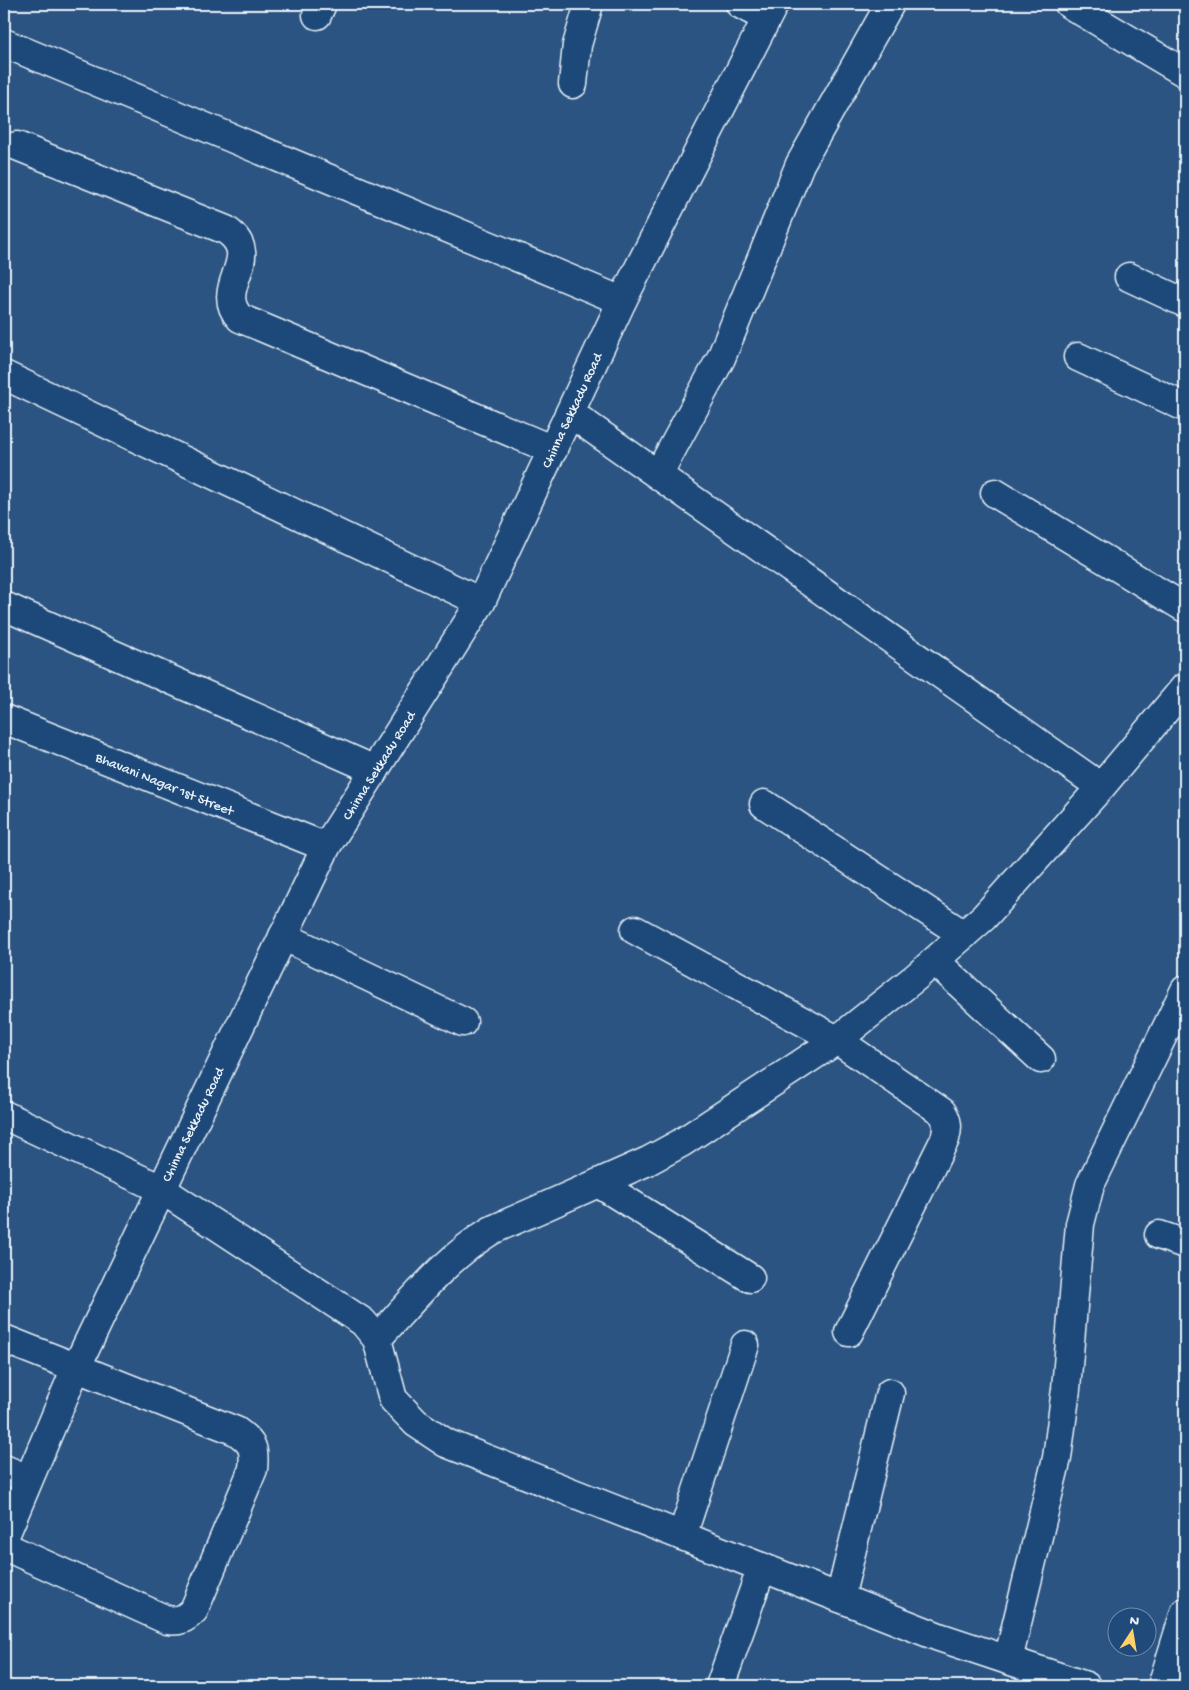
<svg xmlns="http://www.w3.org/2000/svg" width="1189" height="1690" viewBox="0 0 1189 1690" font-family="'Gochi Hand',sans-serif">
<rect width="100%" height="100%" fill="#2b5482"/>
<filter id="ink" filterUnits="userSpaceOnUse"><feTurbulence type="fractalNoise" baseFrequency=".02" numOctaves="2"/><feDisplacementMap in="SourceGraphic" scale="10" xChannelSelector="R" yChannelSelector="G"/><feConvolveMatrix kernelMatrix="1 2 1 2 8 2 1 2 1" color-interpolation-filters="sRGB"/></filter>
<g filter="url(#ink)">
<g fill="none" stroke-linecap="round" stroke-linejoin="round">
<defs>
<path id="minor" d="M1069 4 1185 73
M317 15 322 4
M4 43 622 301
M573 84 577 45 589 4
M17 146 226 230C266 258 211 287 240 318L553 450
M1129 277 1185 303
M1078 357 1185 407
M4 375 481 602
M570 413 1101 787
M658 475 721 358 800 164 890 4
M995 493 1185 608
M4 606 375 770
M4 719 326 847
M764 804 964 935
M635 930 837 1040 942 1112C948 1121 948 1128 945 1139L849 1332
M283 936 463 1022
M935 961 1041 1059
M598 1183 750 1278
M1159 1235 1185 1244
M4 1339 236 1431C253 1443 255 1448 253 1469L194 1610C185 1619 179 1622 167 1620L4 1546
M377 1339C413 1300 446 1258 492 1230L648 1161 681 1143 837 1040 916 977 984 917 1101 787 1185 687
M4 1469 28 1479
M682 1536 745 1345
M840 1598 890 1393
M1008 1660 1057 1458 1066 1389 1080 1224 1090 1185 1185 990
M720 1686 762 1567
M1162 1686 1185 1612"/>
<path id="tertiary" d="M740 4 766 18
M4 1115 161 1189 363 1322 377 1339 393 1399 416 1423 446 1443 939 1637 1086 1686
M4 1538 76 1368 326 847 481 602 622 301 774 4"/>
</defs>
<!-- minor casing -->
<use href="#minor" stroke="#e8f1f8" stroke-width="31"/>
<!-- tertiary casing -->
<use href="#tertiary" stroke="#e8f1f8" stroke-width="31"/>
<!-- minor -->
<use href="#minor" stroke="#1f4a7a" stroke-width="28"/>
<!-- tertiary -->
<use href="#tertiary" stroke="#1f4a7a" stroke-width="28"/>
</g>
</g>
<g text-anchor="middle" stroke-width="4.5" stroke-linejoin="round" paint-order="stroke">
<!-- street labels -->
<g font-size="14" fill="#e8f1f8" stroke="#1f4a7a">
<text transform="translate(571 410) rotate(-65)" y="5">Chinna Sekkadu Road</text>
<text transform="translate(378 765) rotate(-58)" y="5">Chinna Sekkadu Road</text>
<text transform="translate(165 783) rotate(22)" y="5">Bhavani Nagar 1st Street</text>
<text transform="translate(192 1124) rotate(-64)" y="5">Chinna Sekkadu Road</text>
</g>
</g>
<!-- margin -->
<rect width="1189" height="1690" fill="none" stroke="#1f4a7a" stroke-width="20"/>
<rect x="10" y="10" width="1169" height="1670" fill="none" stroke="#e8f1f8" stroke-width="2" filter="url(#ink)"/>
<!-- north arrow -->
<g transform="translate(1132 1632) rotate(12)"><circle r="24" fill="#1f4a7a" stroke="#6f8dac"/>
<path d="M0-4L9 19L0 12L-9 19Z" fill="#ffd166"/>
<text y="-8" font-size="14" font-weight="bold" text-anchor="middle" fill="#e8f1f8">N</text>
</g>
</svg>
